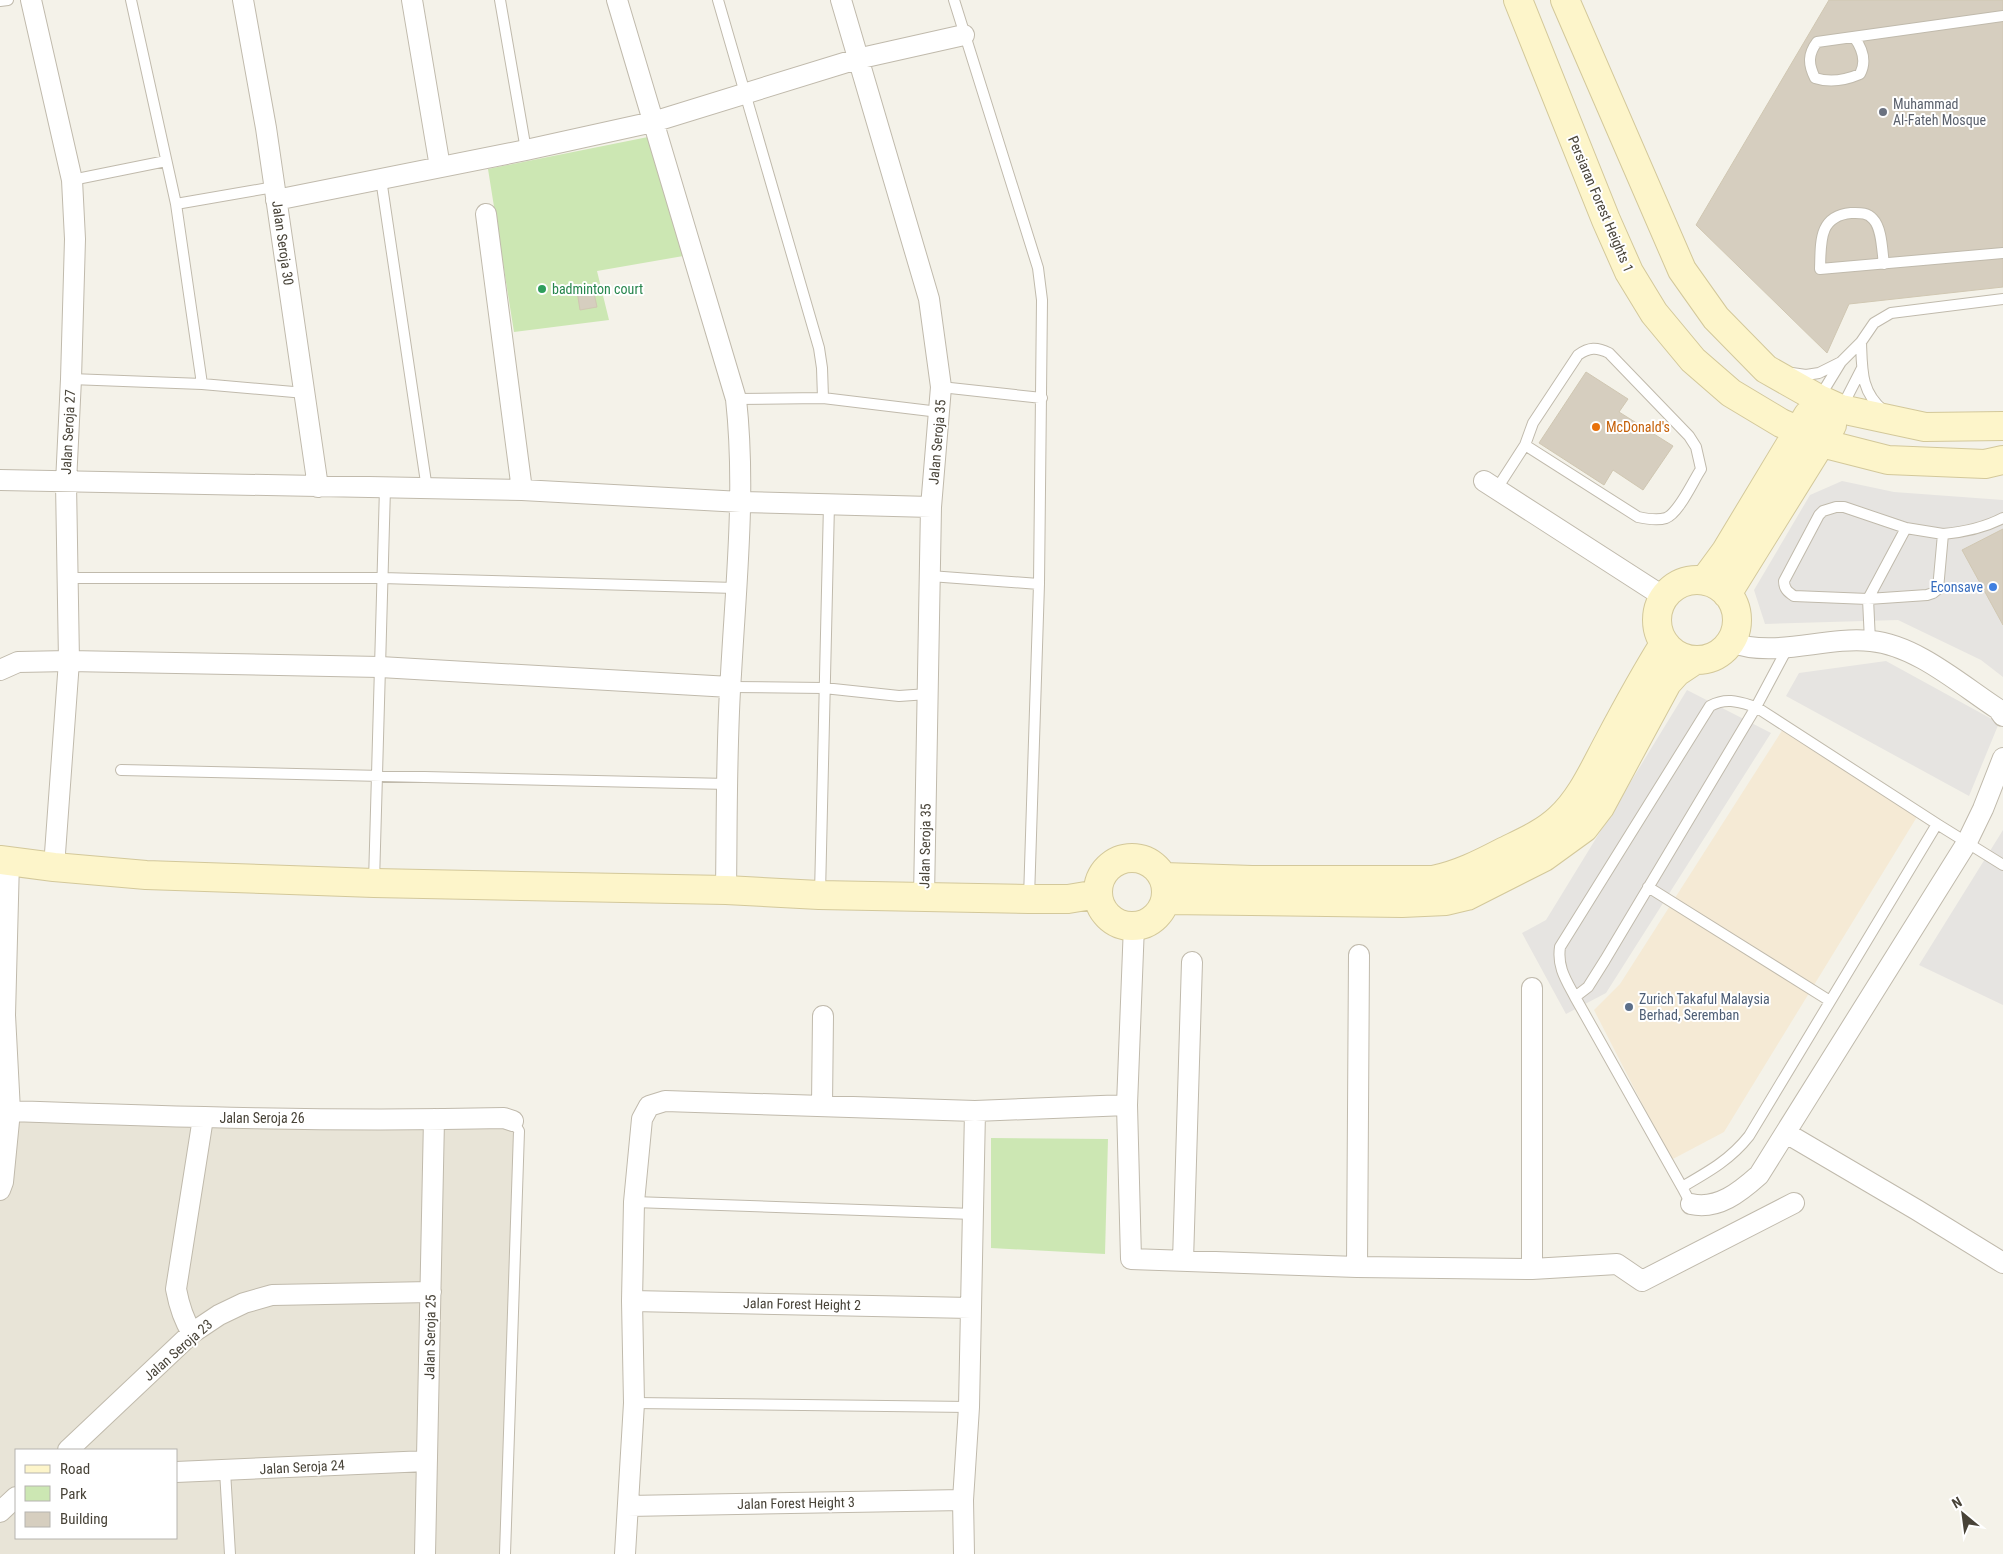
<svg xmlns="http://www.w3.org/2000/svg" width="2003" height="1554" viewBox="0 0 2003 1554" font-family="'Roboto Condensed',sans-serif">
<rect width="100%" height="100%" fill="#f4f2e9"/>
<!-- residential -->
<path fill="#e8e4d7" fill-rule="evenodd" d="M10 1111 517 1126 502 1554H0V1163ZM16 1450H176V1538H16Z"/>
<!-- commercial -->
<path fill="#f5ead5" d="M1783 729 1920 812 1724 1132 1671 1160 1594 1010 1620 984Z"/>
<!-- green -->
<path fill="#cce7b3" d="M653 136 689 255 597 271 609 320 514 332 488 169Z
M991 1138 1108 1139 1105 1254 991 1248Z"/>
<!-- parking -->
<path fill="#e6e4e1" d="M1842 481 1894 492 2003 500V677L1981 660 1898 620 1765 624 1754 590 1810 495Z
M1886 661 1999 723 1969 796 1786 696 1799 673Z
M1687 690 1771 733 1606 993 1566 1014 1522 933 1546 920Z
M2003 830V1005L1919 965Z"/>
<!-- building -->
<path fill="#d6cebf" stroke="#d0c7b2" d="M1829 0H2003V287L1849 304 1827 353 1696 225Z
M593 288 597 307 580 310 577 291Z
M1586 372 1628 399 1619 412 1673 446 1643 490 1613 470 1604 485 1539 443Z
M2003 529V625L1962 550Z"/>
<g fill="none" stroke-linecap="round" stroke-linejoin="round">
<defs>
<path id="lane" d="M131 0 176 204 202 384
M500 0 526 150
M718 0 819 348 822 368 823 398
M954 0 1038 268 1042 300 1039 584 1029 898
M0 1 8 0
M1854 37C1862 48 1867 61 1860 74 1846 80 1830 83 1815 78 1808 64 1808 54 1817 42L2003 16
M381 179 427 489
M72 180 166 161
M176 204 274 187
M1884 264C1882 251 1882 228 1873 219 1867 212 1859 213 1851 213 1818 216 1821 243 1820 269L2003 253
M1861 342C1862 371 1861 392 1884 411
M1792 373 1806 375 1819 373 1841 362 1861 342 1874 323 1891 313 2003 299
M71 379 202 384 305 393
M941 387 1042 398
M1819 398 1841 362
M736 399 823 398 939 412
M1842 407 1862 368
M1496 490 1525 445 1533 423 1578 355C1589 347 1597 347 1609 353L1689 436 1696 447 1701 469C1693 481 1679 513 1666 518 1657 521 1647 519 1638 517L1525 445
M1836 507H1844L1906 528 1943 534 1938 589 1933 593 1927 595 1868 599 1794 596C1788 592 1784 589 1784 581L1819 515 1823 511Z
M1943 534C1965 532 1984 528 2003 518
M930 576 1039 584
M67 578H382L735 588
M1870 641 1868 599 1906 528
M1788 647 1756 707 1605 960 1588 987 1575 997C1566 980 1557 967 1560 947L1710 706C1727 697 1739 702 1756 707L1937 824
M730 687 824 688 899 696 928 694
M121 770 728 784
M374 882 385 488
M1648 887 1830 1001
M820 894 829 504
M1575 997 1682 1187
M634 1202 973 1214
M1691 1204 1682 1187C1708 1172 1730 1160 1749 1136L1937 824 2003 865
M634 1403 969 1407
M225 1471 230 1554
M505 1554 519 1131 513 1121"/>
<path id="street" d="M31 0 72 180 75 239 71 379 66 483 69 661 54 867
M243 0 266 128 318 487
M412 0 440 167
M617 0 736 399C746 490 736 583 731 674 726 746 727 818 726 890
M841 0 929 299 941 387 931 507 924 897
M276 200 526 150 653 122 857 59 964 35
M486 214 522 490
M0 480 522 490 741 502 931 507
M1484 481 1664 597
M1730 642C1775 659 1824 636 1871 641 1916 645 1961 685 1998 709L2003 716
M0 670 18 662 69 661 380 667 730 687
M1134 925 1127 1105 1131 1259 1357 1267 1532 1269 1617 1264 1642 1281 1794 1203
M1532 988V1269
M822 1105 823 1016
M10 1111C175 1117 340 1122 504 1118L513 1121
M1786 1133 1917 1210 2003 1263
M0 1190 3 1182 10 1111 5 1015 9 861
M1691 1204C1718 1210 1740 1192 1759 1175L1966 844 1983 809 2003 758
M1183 1261 1192 962
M1357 1267 1359 955
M632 1301 971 1308
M192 1333C183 1319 179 1305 176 1289L203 1118
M68 1450 192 1333 219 1315 244 1303 272 1295 431 1292
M176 1472 427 1461
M628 1506 963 1500
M0 1512 16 1497
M425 1554 434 1119
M625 1554 634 1403 632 1301 634 1202 642 1119 649 1106 665 1101 975 1111 1127 1105
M964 1554 963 1500 969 1407 975 1111"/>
<path id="secondary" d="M1518 0 1606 220 1629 272 1654 313 1693 360 1731 393 1781 423 1833 446 1888 460 1985 464 2003 460
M1565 0 1682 270 1716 318 1766 369 1819 399 1841 409 1925 427 2003 426
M1657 620a40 40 0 1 1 80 0a40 40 0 1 1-80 0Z
M1704 581 1726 551 1808 415
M1727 594 1832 425
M1098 892a34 34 0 1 1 68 0a34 34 0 1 1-68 0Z
M0 860 54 867 146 875 374 883 726 890 819 895 1029 899H1068L1098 894
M1164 877 1252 880H1433C1458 875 1480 864 1503 852 1521 843 1543 834 1559 819 1581 799 1594 769 1608 743 1626 709 1644 676 1664 644
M1166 900 1402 903 1446 901 1467 896 1544 857 1584 828 1600 807 1667 683 1677 672 1695 660"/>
</defs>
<!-- lane casing -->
<use href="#lane" stroke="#c0baac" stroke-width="12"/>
<!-- street casing -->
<use href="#street" stroke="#c0baac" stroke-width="22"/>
<!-- secondary casing -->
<use href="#secondary" stroke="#d3c89a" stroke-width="30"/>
<!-- lane -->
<use href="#lane" stroke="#fff" stroke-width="10"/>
<!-- street -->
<use href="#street" stroke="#fff" stroke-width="20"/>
<!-- secondary -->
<use href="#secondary" stroke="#fdf5ca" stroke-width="28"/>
</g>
<!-- markers -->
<circle fill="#6b7280" stroke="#fff" stroke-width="2" cx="1883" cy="112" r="5"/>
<circle fill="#2e9e5b" stroke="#fff" stroke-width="2" cx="542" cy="289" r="5"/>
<circle fill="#e8710a" stroke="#fff" stroke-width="2" cx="1596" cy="427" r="5"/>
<circle fill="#3f7fe0" stroke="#fff" stroke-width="2" cx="1993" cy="587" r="5"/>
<circle fill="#5c6f8a" stroke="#fff" stroke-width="2" cx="1629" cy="1007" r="5"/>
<g text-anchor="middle" stroke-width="4" stroke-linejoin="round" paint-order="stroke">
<!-- worship labels -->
<g font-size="14" fill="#5b616d" stroke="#fff" text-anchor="start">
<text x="1893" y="109">Muhammad<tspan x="1893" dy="16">Al-Fateh Mosque</tspan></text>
</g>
<!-- street labels -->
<g font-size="14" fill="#484338" stroke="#fff">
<text transform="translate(1601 204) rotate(67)" y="5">Persiaran Forest Heights 1</text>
<text transform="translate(283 243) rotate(82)" y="5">Jalan Seroja 30</text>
<text transform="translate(68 432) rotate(-87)" y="5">Jalan Seroja 27</text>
<text transform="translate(937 442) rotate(-85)" y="5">Jalan Seroja 35</text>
<text transform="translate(925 846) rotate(-89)" y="5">Jalan Seroja 35</text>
<text x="262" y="1123">Jalan Seroja 26</text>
<text transform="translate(802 1304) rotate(1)" y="5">Jalan Forest Height 2</text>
<text transform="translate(430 1337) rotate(-89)" y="5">Jalan Seroja 25</text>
<text transform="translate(178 1350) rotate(-41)" y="5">Jalan Seroja 23</text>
<text transform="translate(302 1467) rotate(-3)" y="5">Jalan Seroja 24</text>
<text transform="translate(796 1503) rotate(-1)" y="5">Jalan Forest Height 3</text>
</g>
<!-- leisure labels -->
<g font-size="14" fill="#27864d" stroke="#fff" text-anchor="start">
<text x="552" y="294">badminton court</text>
</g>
<!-- food labels -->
<g font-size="14" fill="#c56008" stroke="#fff" text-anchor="start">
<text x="1606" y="432">McDonald's</text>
</g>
<!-- shop labels -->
<g font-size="14" fill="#366cbe" stroke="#fff" text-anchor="end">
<text x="1983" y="592">Econsave</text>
</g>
<!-- service labels -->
<g font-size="14" fill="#4e5e75" stroke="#fff" text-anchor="start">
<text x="1639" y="1004">Zurich Takaful Malaysia<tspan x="1639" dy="16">Berhad, Seremban</tspan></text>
</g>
</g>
<!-- legend -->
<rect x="15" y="1449" width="162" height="90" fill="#ffffff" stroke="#b6b4af"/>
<rect x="25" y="1465" width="25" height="8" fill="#fdf5ca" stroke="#b6b4af"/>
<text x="60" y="1474" font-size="15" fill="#484338">Road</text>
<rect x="25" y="1486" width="25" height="15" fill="#cce7b3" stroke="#b6b4af"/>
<text x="60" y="1499" font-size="15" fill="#484338">Park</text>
<rect x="25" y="1512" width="25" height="15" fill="#d6cebf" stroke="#b6b4af"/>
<text x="60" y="1524" font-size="15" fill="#484338">Building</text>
<!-- north arrow -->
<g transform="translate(1963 1514) rotate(331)" stroke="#ffffff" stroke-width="4" paint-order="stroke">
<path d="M0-4L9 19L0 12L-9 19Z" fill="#484338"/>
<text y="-8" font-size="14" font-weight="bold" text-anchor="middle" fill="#484338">N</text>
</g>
</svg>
